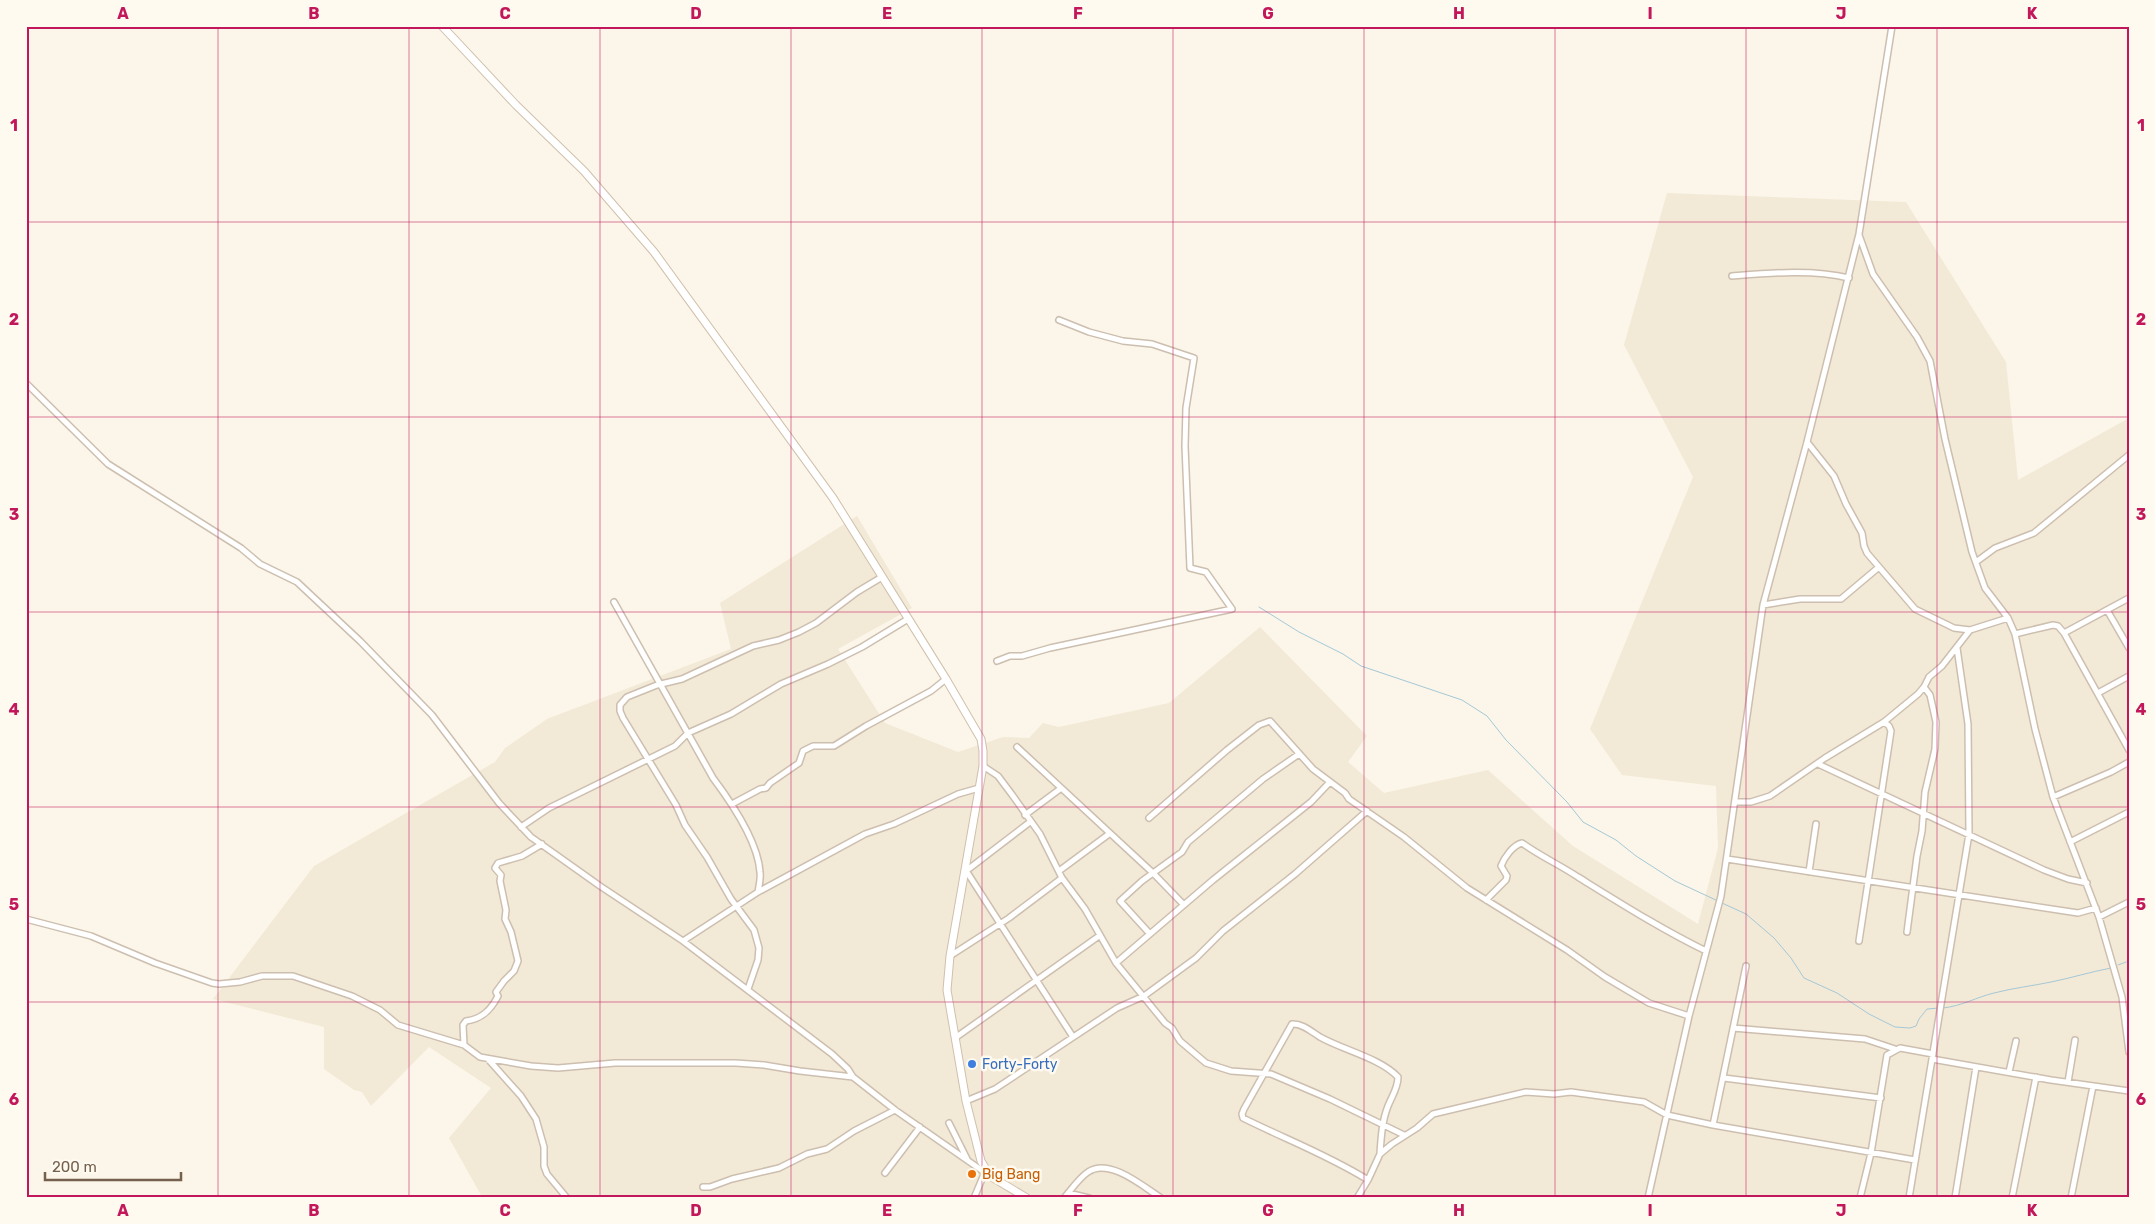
<svg xmlns="http://www.w3.org/2000/svg" width="2155" height="1224" viewBox="0 0 2155 1224" font-family="Rubik,sans-serif">
<rect width="100%" height="100%" fill="#fbf6e9"/>
<!-- residential -->
<path fill="#f3e9d7" d="M1667 193 1906 202 2006 362 2018 480 2129 418V1198H493L481 1195 449 1138 491 1088 429 1047 371 1106 362 1092 354 1090 324 1069V1027L213 999 314 866 495 762 505 748 547 719 731 649 720 603 857 516 912 608 838 649 885 723 958 752 1003 737 1029 738 1043 723 1059 727 1169 703 1260 627 1367 736 1348 762 1384 793 1488 770 1573 846 1698 924 1718 848 1716 786 1622 775 1590 729 1693 477 1624 345Z"/>
<g fill="none" stroke-linecap="round" stroke-linejoin="round">
<!-- stream -->
<path stroke="#a4c8d6" stroke-width="1" d="M1259 607 1299 632 1343 654 1361 666 1462 700 1487 716 1506 740 1567 802 1583 822 1616 840 1636 856 1675 881 1718 901
M1722 903 1746 914 1774 938 1791 958 1804 978 1837 993 1869 1014 1895 1027 1910 1028 1916 1026 1919 1019 1927 1009 1939 1008
M2118 965 2129 961
M1943 1008C1962 1006 1977 997 1994 993 2013 988 2032 986 2051 982 2071 978 2090 972 2111 968"/>
<defs>
<path id="street" d="M1859 235 1873 274 1917 337 1930 361 1945 439 1972 552 1985 588 2008 618 2015 634 2035 729 2053 797 2099 917 2122 997 2129 1052
M1732 276C1770 273 1812 269 1849 278
M26 383 108 464 241 548 260 564 297 582 360 641 432 715 499 803 531 837 600 886 683 941 832 1054 848 1069 853 1077 895 1110 987 1174
M1807 442 1834 476 1846 504 1862 533 1864 546 1867 553 1915 609 1954 628 1970 630
M1976 562 1995 548 2034 533 2129 455
M614 602 713 778C731 802 758 842 760 872 761 879 759 886 758 892L683 941
M1763 605 1800 599H1841L1879 567
M2107 610 2129 648
M2064 633 2129 750
M2015 634 2053 625 2058 626 2064 633 2129 598
M997 661 1010 656H1022L1050 648 1232 609 1206 572 1190 568 1185 446 1186 408 1194 358 1152 344 1123 341 1089 332 1059 320
M2098 693 2129 676
M1017 747 1153 873 1184 905
M1818 764 2044 870 2068 879 2087 883
M983 766 998 776 1013 796 1040 834 1062 878 1085 909 1116 963 1165 1023 1172 1028 1180 1041 1206 1063 1231 1071 1271 1074 1330 1099 1404 1135
M2053 797 2111 772 2129 762
M1736 802H1751L1770 796 1825 758 1884 722 1918 694 1924 687 1929 677 1942 666 1970 630 2008 618
M732 804 760 789 766 788 770 783 799 763 803 751 813 746H834L866 726 931 691 946 679
M1025 815 1060 789
M1149 818 1227 750 1259 725 1270 721 1313 769 1345 793 1349 799 1404 837 1467 888 1567 950 1605 977 1649 1003 1689 1016
M521 827 549 808 675 746 688 733 731 714 781 684 828 664 862 647 908 619
M2070 842 2129 812
M1727 859 2078 913 2096 908
M965 869 1073 1037
M966 871 1030 822
M1059 871 1109 834
M1809 872 1816 824
M758 892 865 834 894 824 958 794 979 788
M1486 900 1506 880 1507 876 1501 866C1504 858 1513 845 1522 843 1540 856 1560 865 1578 877 1620 903 1661 929 1706 951
M2099 917 2129 902
M26 919 91 936 155 963 212 983 219 984 240 982 262 976H293L352 996 380 1010 398 1025 464 1045 480 1057 531 1066 558 1068 615 1063H736L764 1065 800 1071 853 1077
M1907 932 1917 856 1922 831 1925 792 1935 749 1936 722 1930 695 1924 687
M1150 934 1120 901 1142 881 1182 852 1188 842 1263 779 1299 754
M1859 941 1891 731 1889 726 1884 722
M950 956 1009 918 1062 878
M1116 963 1213 880 1311 802 1329 783
M748 989 758 960 759 948 754 930 731 899 707 857 685 825 676 805 623 718 620 711V705L627 697 657 685 682 679 753 646 779 640 799 632 816 623 857 592 882 577
M1733 1028 1865 1039 1895 1049
M955 1038 1099 936
M464 1045 463 1025 466 1021C482 1019 491 1010 498 996L496 992 504 981 514 971 518 961 511 932 505 919 506 910 500 881 501 875 495 868 498 863 522 856 542 844
M488 1059 521 1096 536 1119 544 1147V1166L547 1174 567 1198
M1932 1059 1969 834 1968 724 1957 648
M2009 1072 2016 1041
M1724 1078 1881 1098
M2068 1082 2075 1040
M966 1101 995 1089 1117 1008 1144 996 1196 958 1223 931 1295 874 1367 811
M949 1123 967 1159
M1713 1125 1746 966
M885 1173 920 1127
M1368 1180C1328 1155 1285 1139 1243 1118L1242 1114 1244 1109 1292 1024C1302 1023 1312 1032 1320 1037 1343 1050 1380 1058 1398 1077 1398 1088 1392 1096 1388 1106 1382 1121 1381 1138 1380 1154
M703 1187H710L732 1179 779 1168 807 1154 827 1149 854 1131 895 1110
M1068 1193 1089 1198
M974 1198 985 1172
M1064 1198C1071 1190 1079 1178 1088 1172 1109 1157 1144 1187 1161 1198
M1357 1198 1368 1180 1380 1154 1392 1144 1417 1128 1433 1114 1526 1092 1554 1094 1571 1092 1644 1102 1667 1115 1713 1125 1915 1160
M1648 1198 1689 1016 1721 896 1763 605 1807 442 1859 234 1892 26
M1860 1198 1871 1153 1887 1055 1900 1048 1933 1054
M1909 1198 1932 1059 2051 1080 2129 1091
M1955 1198 1976 1067
M2012 1198 2036 1077
M2071 1198 2093 1086"/>
<path id="secondary" d="M442 26 516 105 584 171 654 252 833 498 946 679 981 739 983 751V766L950 956 947 990 966 1101 981 1161 990 1176 1027 1198"/>
</defs>
<!-- street casing -->
<use href="#street" stroke="#cdbfaf" stroke-width="8"/>
<!-- secondary casing -->
<use href="#secondary" stroke="#d0c0ac" stroke-width="9"/>
<!-- street -->
<use href="#street" stroke="#fff" stroke-width="5"/>
<!-- secondary -->
<use href="#secondary" stroke="#fff" stroke-width="7"/>
</g>
<!-- grid -->
<path fill="none" stroke="#c2185b" stroke-width="1" stroke-opacity="0.55" d="M218 26V1198M409 26V1198M600 26V1198M791 26V1198M982 26V1198M1173 26V1198M1364 26V1198M1555 26V1198M1746 26V1198M1937 26V1198M26 222H2129M26 417H2129M26 612H2129M26 807H2129M26 1002H2129"/>
<!-- markers -->
<circle fill="#3f7fe0" stroke="#fefaef" stroke-width="2" cx="972" cy="1064" r="5"/>
<circle fill="#e8710a" stroke="#fefaef" stroke-width="2" cx="972" cy="1174" r="5"/>
<g text-anchor="middle" stroke-width="5" stroke-linejoin="round" paint-order="stroke">
<!-- shop labels -->
<g font-size="14" fill="#366cbe" stroke="#fefaef" text-anchor="start">
<text x="982" y="1069">Forty-Forty</text>
</g>
<!-- food labels -->
<g font-size="14" fill="#c56008" stroke="#fefaef" text-anchor="start">
<text x="982" y="1179">Big Bang</text>
</g>
</g>
<!-- border -->
<rect width="2155" height="1224" fill="none" stroke="#fefaef" stroke-width="55"/>
<!-- scale -->
<path d="M45 1172v8h136v-8" fill="none" stroke="#75604d" stroke-width="2.5"/>
<text x="52" y="1172" font-size="15" fill="#75604d" stroke="#fefaef" stroke-width="4" paint-order="stroke">200 m</text>
<rect x="28" y="28" width="2100" height="1168" fill="none" stroke="#c2185b" stroke-width="2"/>
<g font-size="16" text-anchor="middle" font-weight="bold" fill="#c2185b">
<text x="123" y="19">A</text>
<text x="314" y="19">B</text>
<text x="505" y="19">C</text>
<text x="696" y="19">D</text>
<text x="887" y="19">E</text>
<text x="1078" y="19">F</text>
<text x="1268" y="19">G</text>
<text x="1459" y="19">H</text>
<text x="1650" y="19">I</text>
<text x="1841" y="19">J</text>
<text x="2032" y="19">K</text>
<text x="14" y="131">1</text>
<text x="2141" y="131">1</text>
<text x="14" y="325">2</text>
<text x="2141" y="325">2</text>
<text x="14" y="520">3</text>
<text x="2141" y="520">3</text>
<text x="14" y="715">4</text>
<text x="2141" y="715">4</text>
<text x="14" y="910">5</text>
<text x="2141" y="910">5</text>
<text x="14" y="1105">6</text>
<text x="2141" y="1105">6</text>
<text x="123" y="1216">A</text>
<text x="314" y="1216">B</text>
<text x="505" y="1216">C</text>
<text x="696" y="1216">D</text>
<text x="887" y="1216">E</text>
<text x="1078" y="1216">F</text>
<text x="1268" y="1216">G</text>
<text x="1459" y="1216">H</text>
<text x="1650" y="1216">I</text>
<text x="1841" y="1216">J</text>
<text x="2032" y="1216">K</text>
</g>
</svg>
